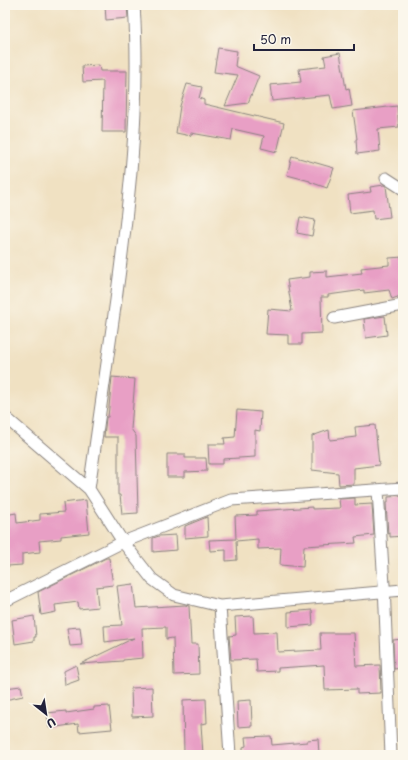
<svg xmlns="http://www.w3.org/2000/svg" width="408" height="760" viewBox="0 0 408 760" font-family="'Playpen Sans',sans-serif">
<rect width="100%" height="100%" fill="#fbf7ec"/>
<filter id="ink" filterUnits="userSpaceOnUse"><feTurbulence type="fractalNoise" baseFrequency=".025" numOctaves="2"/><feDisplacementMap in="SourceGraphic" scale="8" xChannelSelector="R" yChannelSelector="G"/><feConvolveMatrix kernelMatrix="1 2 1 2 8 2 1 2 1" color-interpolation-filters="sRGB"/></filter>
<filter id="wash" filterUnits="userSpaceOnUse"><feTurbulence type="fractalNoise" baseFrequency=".012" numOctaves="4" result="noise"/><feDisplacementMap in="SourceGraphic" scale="16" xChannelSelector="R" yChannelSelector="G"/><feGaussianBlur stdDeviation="0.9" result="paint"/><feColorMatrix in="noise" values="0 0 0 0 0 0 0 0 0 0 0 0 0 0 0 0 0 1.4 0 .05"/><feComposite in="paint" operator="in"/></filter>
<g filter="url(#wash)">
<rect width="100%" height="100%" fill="#f0e1c2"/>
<g id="blocks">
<!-- building -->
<path fill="#e89fc5" d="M105 5H127L128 18 106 20Z
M218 48 237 51 235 66 259 76 248 103 225 106 238 75 214 72Z
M340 53 346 89 349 88 352 106 333 109 330 95 272 101 270 85 301 82 299 69 326 66 324 56Z
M99 65 100 71H127L126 132H102L103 81 83 82 82 66Z
M187 84 202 87 199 98 204 100V104L284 123 277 152 261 148 264 136 233 129 231 140 191 133V136L176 133 180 106Z
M397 106 399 127 378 129 380 151 357 154 356 139H357L353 111Z
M292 156 334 168 327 188 310 182V181L287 175Z
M384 185 386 186 390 217 374 219 373 210 350 213 348 195 371 192 370 187Z
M300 217 315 220 312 236 297 233Z
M403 257V295L392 299 389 290 364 293V290L328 295V297H321L322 333 302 334V344H288V335L266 334 268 309 292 311 287 280 310 277V272L327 271V277L362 273 361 268 389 265V258Z
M385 316 387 335 366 338 364 319Z
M112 377 135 379 131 429 136 436 138 513 122 514 120 495H118V437H104L106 417H108Z
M237 410 261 412 260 431 255 430V457L223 459V464H209L208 444H225L224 438 235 437Z
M375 425 379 465 354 468V484L339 485 338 473 312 470V436L329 430 330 440 356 437 355 427Z
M167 454H185V458H206L207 471 185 472V477H167Z
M403 496V536L390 537V533L388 534 386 503 388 502V497Z
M355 498V505L372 504 374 535 355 537 356 543 304 546 303 567 280 565 281 548 258 549V539L236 541 237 560 226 561V550L210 551 209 540 236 539 235 516 257 515V511L285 509 312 507V509L340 508 339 499Z
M86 500 89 533 61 536V539L39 541 40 552 22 554V565L8 566 5 515 16 513 17 523 40 520V514L64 512 63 503Z
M207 517 208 536 185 538V526Z
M176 535 177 550 153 552V538L159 536Z
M106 558H109L113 585 96 587 98 607 79 609 78 602 55 605 56 612 41 615 38 592Z
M133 584 136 608 185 605 189 606 191 644H198L199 674 174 675 173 638 166 639V627L142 628 143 658 123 660V661L80 664 134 638 105 642 104 626 122 625 117 586Z
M312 610 313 625 288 627V612Z
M34 616 36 637H34V641L15 644 12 620Z
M253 616 254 633 277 632 278 652 321 650 320 633H354L356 666 380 665 381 693 357 694V689L325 690 324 665 278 668V671L257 672 256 659 231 660 229 636 236 635 235 617Z
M80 627 82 645 70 646 67 628Z
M403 639V668L394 669 393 640Z
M76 665 79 680 65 685 64 671Z
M21 686 23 696 5 700V688Z
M152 687 153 716 132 717 131 688Z
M206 699 207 723 201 724 203 755H184L183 700Z
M251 700 252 726 238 727 237 701Z
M109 706 112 729 79 732 78 724 49 728 47 713 66 711V713L94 709V707Z
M271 736 272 745 307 742V740L318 739 319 754 243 755V747L246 746 245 737Z"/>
</g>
</g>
<g filter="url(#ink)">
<use href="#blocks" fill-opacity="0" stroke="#89827e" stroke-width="1"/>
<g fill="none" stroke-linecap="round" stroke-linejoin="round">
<defs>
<path id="street" d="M134 5C141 104 129 203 116 300 107 363 98 426 89 489L123 542 152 579 174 595 220 606 403 590
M386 178 403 189
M334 318 403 305
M5 417 89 489
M378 490 384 585 391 755
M5 601 123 542 231 500 403 488
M220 606 230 755"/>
</defs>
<!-- street casing -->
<use href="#street" stroke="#89827e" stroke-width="13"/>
<!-- street -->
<use href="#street" stroke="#fff" stroke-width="11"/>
</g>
</g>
<!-- margin -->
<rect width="408" height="760" fill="none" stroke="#fbf7ec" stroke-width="20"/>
<!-- north arrow -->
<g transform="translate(46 714) rotate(150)" stroke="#fbf7ec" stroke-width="3" paint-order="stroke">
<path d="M0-3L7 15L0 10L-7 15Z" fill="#22223b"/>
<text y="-6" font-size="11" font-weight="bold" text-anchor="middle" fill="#22223b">U</text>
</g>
<!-- scale -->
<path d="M254 44v6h100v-6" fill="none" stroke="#22223b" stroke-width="2"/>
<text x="260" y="44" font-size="12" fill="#22223b" stroke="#fbf7ec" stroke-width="3" paint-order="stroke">50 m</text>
</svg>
